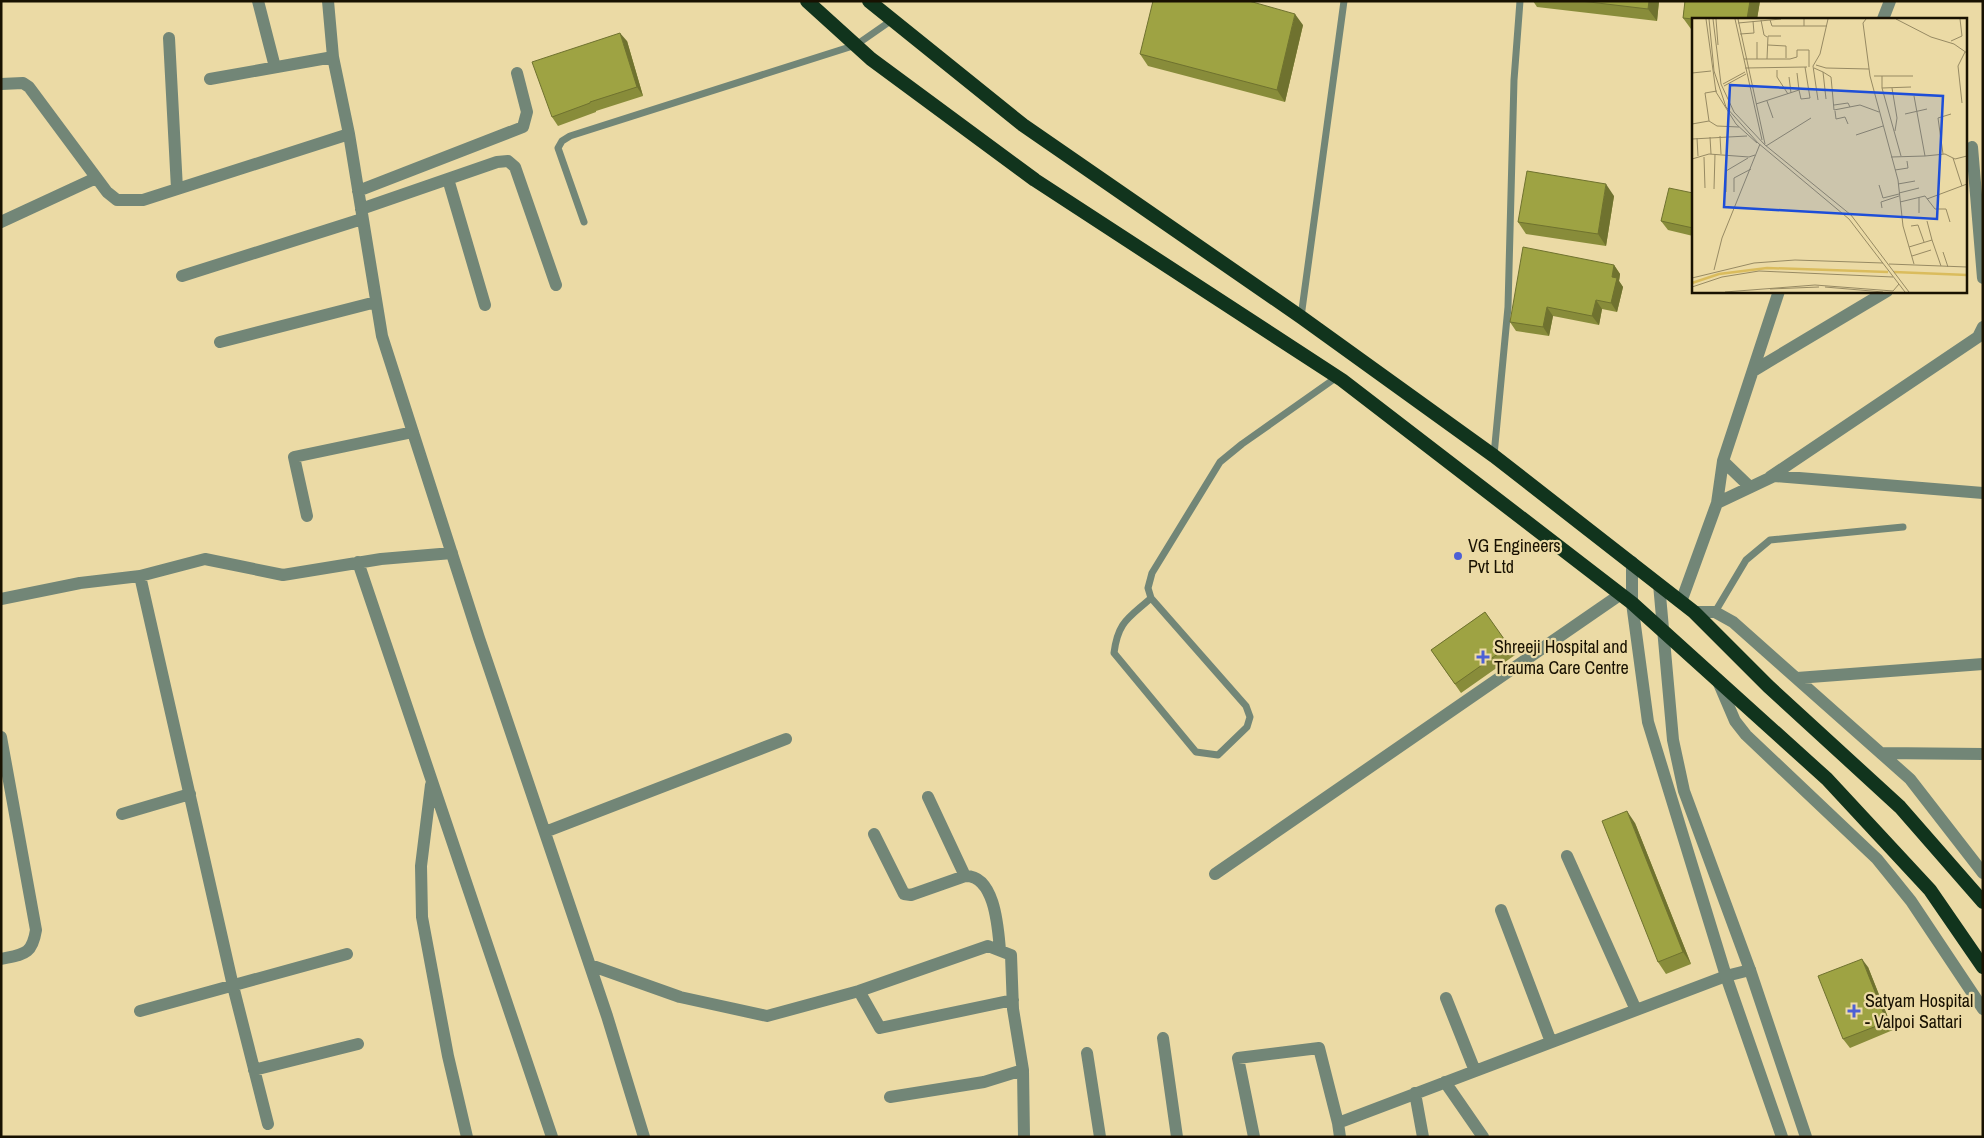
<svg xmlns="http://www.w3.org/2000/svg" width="1984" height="1138" viewBox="0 0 1984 1138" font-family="'Archivo Narrow',sans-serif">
<rect width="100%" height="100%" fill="#ebdaa5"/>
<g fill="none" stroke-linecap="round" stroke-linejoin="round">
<!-- service -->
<path stroke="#728677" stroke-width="7" d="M584 222 558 148 562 141 570 136 856 45 892 20
M1301 317 1344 1
M1494 455 1508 307 1514 80 1520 1
M1151 598C1129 618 1118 621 1114 653L1196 752 1218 755 1247 727 1250 717 1246 706 1151 598 1148 588 1152 573 1220 462 1242 444 1337 377
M1715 612 1746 560 1770 540 1903 527"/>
<!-- minor -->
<path stroke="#728677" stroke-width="12" d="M258 1 275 67
M328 1 333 57 349 134 382 336 479 638 607 1016 644 1137
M1883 19 1890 1
M169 38 177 189
M210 79 333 57
M1 84 23 83 29 87 107 192 117 200H143L349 134
M1972 147 1983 278
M448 179 485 305
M358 191 523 127 527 112 517 73
M361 209 497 162 508 161 515 167 556 285
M1 222 96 178
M182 276 362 219
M220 342 376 302
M1753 371 1887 291
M1723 461 1750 487
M1770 477 1978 337 1983 327
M1717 503 1774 476 1983 493
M307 516 294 457 413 432
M358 562 552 1137
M1 599 80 583 140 576
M1681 602 1717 503 1723 461 1779 291
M1694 612H1715L1733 622 1910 779 1983 873
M1797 678 1983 664
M1717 679 1735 721 1746 735 1877 859 1911 901 1983 1009
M1 737 36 930C32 955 24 954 1 959
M1881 753 1983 754
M431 785 421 866 422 917 448 1056 467 1137
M928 797 965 876
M122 814 190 794
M545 832 786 739
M874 834 904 894 911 895 965 876C995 875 998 928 1000 950
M1567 856 1636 1010
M1215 874 1621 594
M1501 910 1551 1042
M590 965 680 997 767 1016 859 991 988 946 1011 955 1013 1009 1023 1070 1024 1137
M859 991 880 1028 1013 1000
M1446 998 1475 1071
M140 1011 347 954
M1163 1038 1177 1137
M1087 1053 1100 1137
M254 1070 358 1044
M1445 1082 1483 1137
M1415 1093 1423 1137
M890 1097 984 1082 1023 1070
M1338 1123 1340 1137
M268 1124 233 986 140 576 205 559 283 575 381 559 452 553
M1254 1137 1238 1058 1319 1048 1338 1123 1726 976 1750 970"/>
<!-- tertiary -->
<path stroke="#728677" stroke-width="12" d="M1632 562V603L1648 722 1726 976 1782 1137
M1659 584 1673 740 1684 791 1750 970 1806 1137"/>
<!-- trunk -->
<path stroke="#11341d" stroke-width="14" d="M807 1 871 59 1035 180 1342 380 1632 603 1827 779 1930 890 1983 967
M869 1 1023 125 1301 317 1494 456 1694 612 1768 686 1900 807 1983 902"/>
</g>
<!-- wall -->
<path fill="#888c3a" d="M1533 1H1659L1657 21 1537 7Z
M1685 1H1760L1757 19H1693V30L1691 29 1683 18Z
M1303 25 1285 102 1148 66 1140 54Z
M627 41 643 96 596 111V112L558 126 552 117Z
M1693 193V236L1668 230 1661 221Z
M1614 196 1606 246 1526 234 1518 222Z
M1614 265 1620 274 1619 281 1623 287 1617 312 1602 309 1599 325 1553 316 1549 336 1516 331 1510 322Z
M1485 612 1515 655 1461 693 1431 650Z
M1635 823 1691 964 1666 974 1658 962Z
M1868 967 1893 1030 1850 1048 1843 1039Z"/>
<!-- shaded-wall -->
<path fill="#6f722f" d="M1649 1H1659L1657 21 1648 9Z
M1750 1H1760L1757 19H1747Z
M1295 14 1303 25 1285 102 1277 90Z
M620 33 627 41 643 96 637 87Z
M1606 184 1614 196 1606 246 1598 234Z
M1614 265 1620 274 1619 281 1623 287 1617 312 1611 303 1612 277Z
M1596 300 1602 309 1599 325 1592 316Z
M1547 307 1553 316 1549 336 1543 327Z
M1627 811 1635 823 1691 964 1683 952Z
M1862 959 1868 967 1893 1030 1887 1022Z"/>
<!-- building -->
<path fill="#9ea343" stroke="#6f722f" d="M1153 1H1249L1295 14 1277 90 1140 54Z
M1581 1H1649L1648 9Z
M1685 1H1750L1747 19H1693L1683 18Z
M620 33 637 87 590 102V103L552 117 532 62Z
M1527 171 1606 184 1598 234 1518 222Z
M1669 188 1693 193V228L1661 221Z
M1523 247 1614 265 1612 277 1617 278 1611 303 1596 300 1592 316 1547 307 1543 327 1510 322Z
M1485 612 1509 646 1455 684 1431 650Z
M1627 811 1683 952 1658 962 1602 821Z
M1862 959 1887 1022 1843 1039 1818 976Z"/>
<!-- markers -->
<g fill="#4d60d5" stroke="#ebdaa5" stroke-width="2">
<circle cx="1458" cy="556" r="5"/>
<path d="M1480.5 649.5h5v5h5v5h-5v5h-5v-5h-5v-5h5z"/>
<path d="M1851.5 1003.5h5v5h5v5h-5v5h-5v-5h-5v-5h5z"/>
</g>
<g text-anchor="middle" stroke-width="4.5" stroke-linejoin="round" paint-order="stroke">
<!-- poi labels -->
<g font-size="18" fill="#181101" stroke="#ebdaa5" text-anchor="start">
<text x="1468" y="552">VG Engineers<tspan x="1468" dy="21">Pvt Ltd</tspan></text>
<text x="1494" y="653">Shreeji Hospital and<tspan x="1494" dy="21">Trauma Care Centre</tspan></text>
<text x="1865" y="1007">Satyam Hospital<tspan x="1865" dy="21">- Valpoi Sattari</tspan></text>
</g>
</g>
<!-- overview -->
<g transform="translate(1692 18)">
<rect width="275" height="275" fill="#ebdaa5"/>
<path fill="none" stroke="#dabc5d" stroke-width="2.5" d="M202 254 275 257M0 265 27 256 75 250 196 254"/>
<path fill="none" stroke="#978a63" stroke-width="1" d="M14 1 24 74 44 106 65 125M17 1 22 53 34 89 66 125 157 201 213 274M21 1 29 66 42 94 73 127 159 197 217 274M24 1 26 27M43 1 70 122M46 1 73 126M112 1V8H135M174 1 171 5 178 58 206 162 211 208 222 246M204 1 239 19 262 26 275 35M69 2 72 17 75 19M78 2 80 8H112M46 5 89 1M48 16 62 15 61 3M259 23 270 18 268 1M76 27 94 28V40M52 41H98L105 39V32H117V49M65 41V24M75 41 76 18H89M124 47 134 50 177 51M53 50 115 49M122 50 131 54 134 81M85 52V59L96 76M131 54 139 59 142 92 168 87 187 94M0 55 19 53M105 55 107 72M182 58H221M190 58V70L209 138M97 59 99 75M31 66 53 54M32 68 54 56M190 70 219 69M200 70 205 100 203 113M126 82 121 48 128 36 136 1M75 83 81 100M270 85 266 48 273 34M64 86 107 72 109 81 118 80 113 49M142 87 156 85 158 89M143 93 144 101 153 99 156 106M213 96 235 91M17 103 25 108 47 109M0 106 17 103 13 75 25 73M164 117 191 108M28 118 29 136M18 119 19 136M5 120 6 138M0 121 55 118M74 128 119 100M251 136 246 100 259 96M233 138 253 136 263 141 275 138M12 139 13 170M199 139 233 138 222 78M261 140 270 168M0 141 17 136 57 139 63 137M203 152 216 150 215 143M206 166 223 163M187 167 191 180 207 176M22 171 23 136M34 174V153L56 140M42 174V160L59 151M207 175 227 170M227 179V195M235 181 275 166M208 184 233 178 243 191H254L258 204M190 190 189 184 207 178M219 208 226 207 232 224M240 222 249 248M217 229 240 222 235 203M251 234 256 249M220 238 239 232M197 246 275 249M22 252 30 220 68 126M0 260 62 245 103 242 191 245M0 269 30 259 67 253 201 259M133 269 191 274M78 271 127 269M33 274 123 267 201 273 207 266"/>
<path fill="#1d4ed8" fill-opacity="0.15" stroke="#1d4ed8" stroke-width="2.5" d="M38 67 251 78 245 201 32 189Z"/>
<rect width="275" height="275" fill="none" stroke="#181101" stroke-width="2.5"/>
</g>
<!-- border -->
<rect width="1984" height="1138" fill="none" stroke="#181101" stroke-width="5"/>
</svg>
